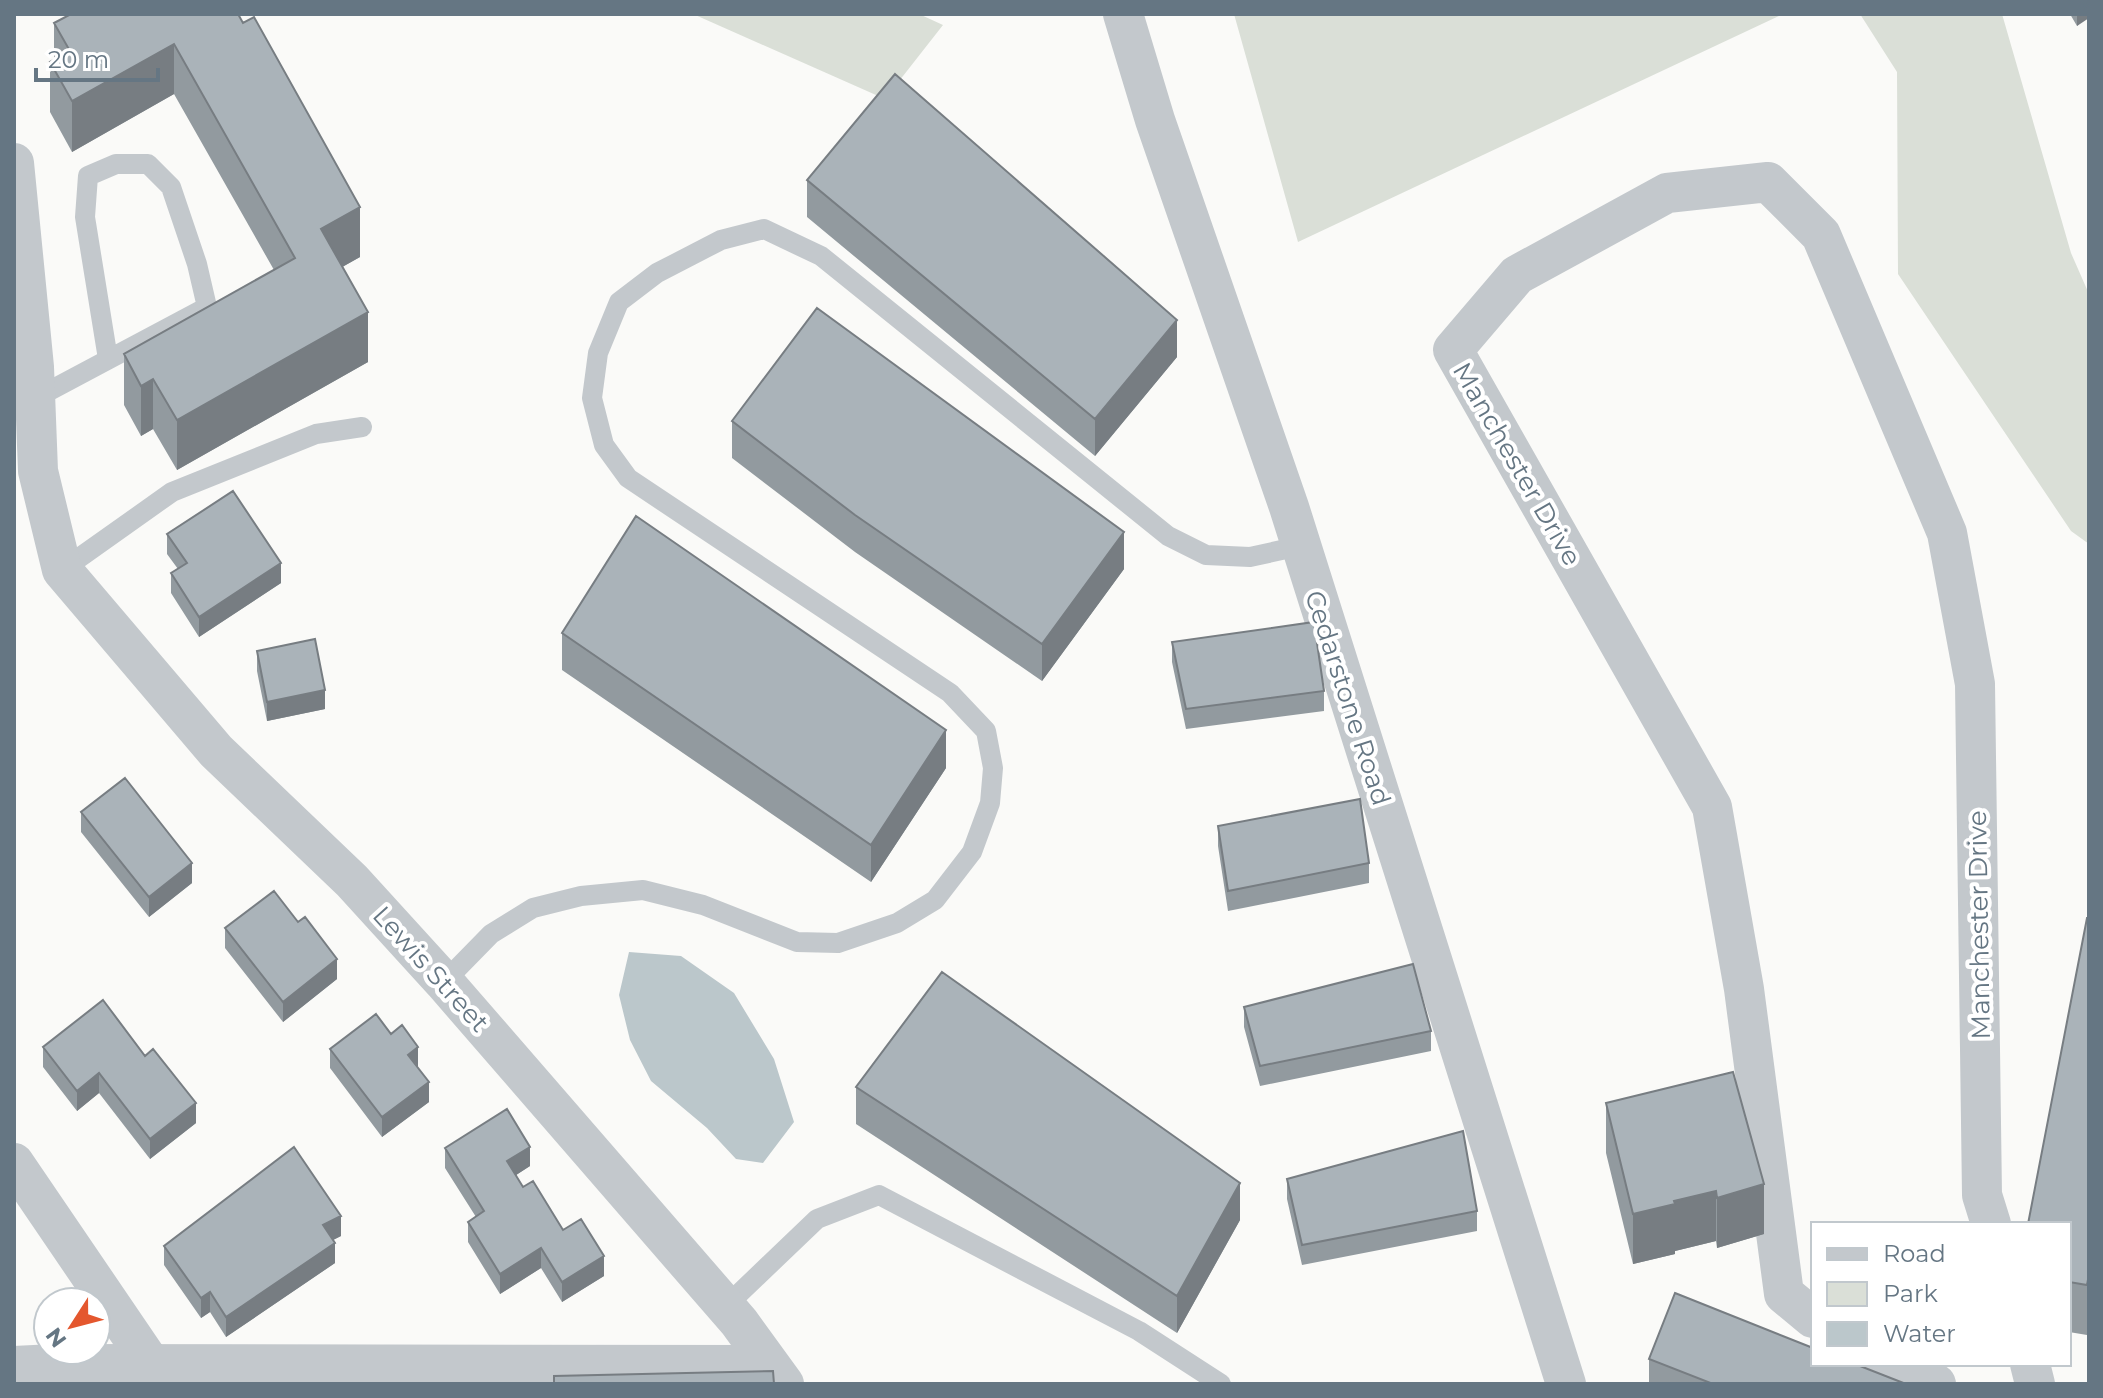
<svg xmlns="http://www.w3.org/2000/svg" width="2103" height="1398" viewBox="0 0 2103 1398" font-family="Montserrat,sans-serif">
<rect width="100%" height="100%" fill="#fafaf8"/>
<!-- green -->
<path fill="#dadfd7" d="M693 14H919L943 25 885 99Z
M1234 14H1783L1298 242Z
M1860 14H2002L2071 253 2089 294V544L2071 531 1898 274 1897 72Z"/>
<!-- water -->
<path fill="#bbc7cb" d="M629 952 681 956 734 993 774 1059 794 1122 763 1163 736 1159 707 1128 651 1081 630 1040 619 995Z"/>
<g fill="none" stroke-linecap="round" stroke-linejoin="round">
<!-- lane -->
<path stroke="#c3c8cc" stroke-width="20" d="M36 398 207 307 197 264 171 187 148 164H116L88 176 85 217 108 359
M62 570 172 492 316 434 362 427
M444 982 491 934 533 908 581 896 643 890 703 905 797 942 838 943 897 923 935 900 972 852 990 803 993 768 986 731 950 693 628 478 604 445 592 398 598 353 619 302 657 273 721 240 764 229 821 256 1168 536 1206 555 1250 557 1300 546
M725 1307 817 1219 879 1195 1139 1331 1221 1384"/>
<!-- street -->
<path stroke="#c3c8cc" stroke-width="40" d="M1123 14 1155 120 1289 507 1566 1384
M14 163 34 367 38 471 62 570 216 751 352 881 444 982 739 1322 784 1384
M14 1163 163 1382
M1813 1318 1784 1294 1744 989 1712 807 1453 350 1517 275 1667 193 1768 182 1821 235 1947 533 1975 684 1982 1195 1991 1224
M1867 1364 1878 1373 1936 1384
M2030 1364 2035 1384
M14 1366 55 1364 770 1365"/>
</g>
<!-- wall -->
<path fill="#929a9f" d="M238 14 360 257 342 267 368 362 177 470 153 429 141 436 124 405V354L274 270 174 94 72 152 50 112V62L54 60V23Z
M2070 14H2089L2077 26Z
M807 180 1177 357 1095 456 807 217Z
M732 421 1124 569 1042 681 855 552 732 458Z
M167 534 281 583 199 637 171 593V573L178 569 167 554Z
M562 633 946 768 871 882 562 670Z
M1172 642 1324 691V711L1186 729 1172 662Z
M257 651 325 709 267 721 257 671Z
M81 812 192 883 149 917 81 832Z
M1218 826 1369 863V883L1228 911 1218 846Z
M2087 918V1335L2069 1332V1224Z
M225 928 337 979 283 1022 225 948Z
M103 1000 196 1123 150 1159 99 1093 77 1111 43 1067V1047Z
M1244 1007 1431 1031V1051L1260 1086 1244 1027Z
M330 1049 417 1067 429 1102 382 1137 330 1068Z
M856 1087 1240 1220 1177 1333 856 1124Z
M1606 1103 1764 1234 1717 1248 1716 1241 1675 1251V1254L1633 1264 1606 1153Z
M445 1148 530 1166 516 1175 523 1187 604 1276 562 1302 541 1268 500 1294 468 1242V1222L476 1217 445 1168Z
M1287 1179 1477 1211V1231L1302 1265 1287 1199Z
M341 1236 333 1240 335 1263 226 1337 210 1312 201 1318 164 1265V1246Z
M1649 1359 1906 1384H1649Z"/>
<!-- shaded-wall -->
<path fill="#777d82" d="M2077 14H2089V18L2077 26Z
M174 44V94L72 152V101Z
M360 207V257L321 279V229Z
M368 312V362L177 470V420Z
M1177 320V357L1095 456V419Z
M153 379V429L141 436V386Z
M1124 532V569L1042 681V644Z
M281 563V583L199 637V617Z
M325 690V709L267 721V702Z
M946 730V768L871 882V845Z
M192 863V883L149 917V897Z
M337 959V979L283 1022V1002Z
M418 1047V1067L408 1055Z
M99 1073V1093L77 1111V1091Z
M429 1082V1102L382 1137V1117Z
M196 1103V1123L150 1159V1139Z
M530 1147V1166L507 1181V1161Z
M1240 1183V1220L1177 1333V1296Z
M1764 1184V1234L1717 1248V1198Z
M1716 1191V1241L1675 1251V1254L1633 1264V1214L1674 1201Z
M341 1216V1236L323 1245V1225Z
M335 1243V1263L226 1337V1317Z
M541 1248V1268L500 1294V1274Z
M604 1256V1276L562 1302V1282Z
M2089 1274V1324L2087 1335V1285Z
M210 1292V1312L201 1318V1298Z"/>
<!-- building -->
<path fill="#aab3b9" stroke="#777d82" stroke-width="2" d="M71 14H238L243 23 254 17 360 207 321 229 368 312 177 420 153 379 141 386 124 354 295 258 174 44 72 101 50 62 70 51 54 23Z
M895 74 1177 320 1095 419 807 180Z
M817 308 1124 532 1042 644 855 515 732 421Z
M233 491 281 563 199 617 171 573 187 563 167 534Z
M636 516 946 730 871 845 562 633Z
M1314 622 1324 691 1186 709 1172 642Z
M315 639 325 690 267 702 257 651Z
M125 778 192 863 149 897 81 812Z
M1360 799 1369 863 1228 891 1218 826Z
M274 891 298 922 305 917 337 959 283 1002 225 928Z
M2087 918H2089V1274L2087 1285 2069 1282V1224H2028Z
M1413 964 1431 1031 1260 1066 1244 1007Z
M942 972 1240 1183 1177 1296 856 1087Z
M103 1000 145 1056 153 1049 196 1103 150 1139 99 1073 77 1091 43 1047Z
M376 1014 391 1034 402 1025 418 1047 408 1055 429 1082 382 1117 330 1049Z
M1733 1072 1764 1184 1717 1198 1716 1191 1674 1201 1675 1204 1633 1214 1606 1103Z
M507 1109 530 1147 507 1161 523 1187 533 1181 563 1230 581 1219 604 1256 562 1282 541 1248 500 1274 468 1222 484 1211 445 1148Z
M1463 1131 1477 1211 1302 1245 1287 1179Z
M294 1147 341 1216 323 1225 335 1243 226 1317 210 1292 201 1298 164 1246Z
M1675 1293 1813 1348V1364H1855L1906 1384H1713L1649 1359Z
M773 1371 774 1384H554V1376Z"/>
<g text-anchor="middle" stroke-width="8" stroke-linejoin="round" paint-order="stroke">
<!-- street labels -->
<g font-size="26" fill="#657683" stroke="#fff">
<text transform="translate(1517 464) rotate(60)" y="9">Manchester Drive</text>
<text transform="translate(1348 698) rotate(72)" y="9">Cedarstone Road</text>
<text transform="translate(1979 925) rotate(-91)" y="9">Manchester Drive</text>
<text transform="translate(431 969) rotate(48)" y="9">Lewis Street</text>
</g>
</g>
<!-- border -->
<rect width="2103" height="1398" fill="none" stroke="#657683" stroke-width="32"/>
<!-- legend -->
<rect x="1811" y="1222" width="260" height="144" fill="#ffffff" stroke="#c1c8cd" stroke-width="2"/>
<rect x="1827" y="1248" width="40" height="12" fill="#c3c8cc" stroke="#c1c8cd" stroke-width="2"/>
<text x="1883" y="1262" font-size="24" fill="#657683">Road</text>
<rect x="1827" y="1282" width="40" height="24" fill="#dadfd7" stroke="#c1c8cd" stroke-width="2"/>
<text x="1883" y="1302" font-size="24" fill="#657683">Park</text>
<rect x="1827" y="1322" width="40" height="24" fill="#bbc7cb" stroke="#c1c8cd" stroke-width="2"/>
<text x="1883" y="1342" font-size="24" fill="#657683">Water</text>
<!-- north arrow -->
<g transform="translate(72 1326) rotate(234)"><circle r="38" fill="#ffffff" stroke="#c1c8cd" stroke-width="2"/>
<path d="M0-6L14 30L0 20L-14 30Z" fill="#e4572e"/>
<text y="-12" font-size="22" font-weight="bold" text-anchor="middle" fill="#657683">N</text>
</g>
<!-- scale -->
<path d="M36 68v12h122v-12" fill="none" stroke="#657683" stroke-width="4"/>
<text x="48" y="68" font-size="24" fill="#657683" stroke="#ffffff" stroke-width="6" paint-order="stroke">20 m</text>
</svg>
